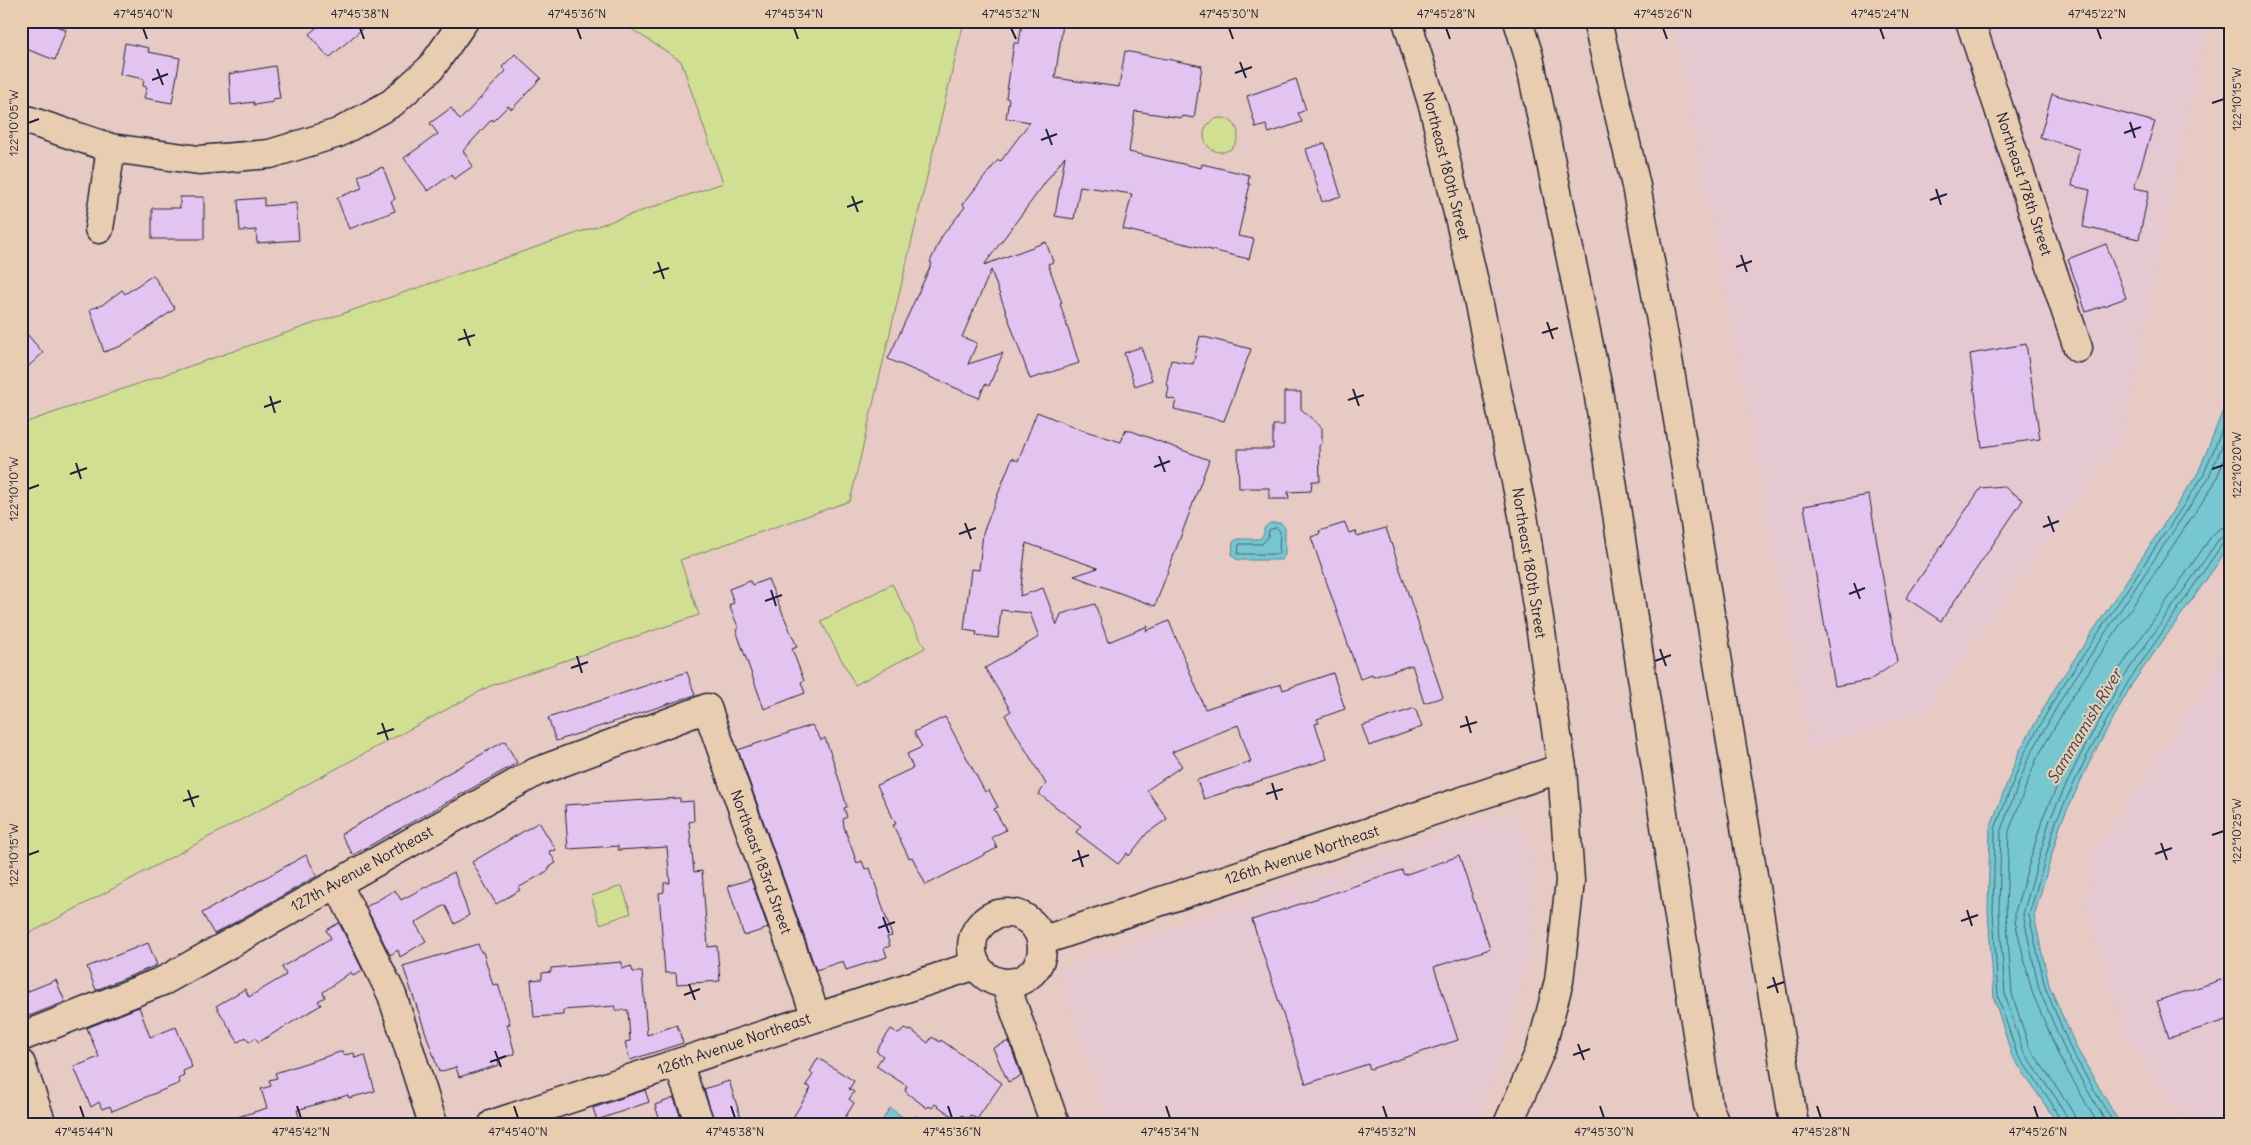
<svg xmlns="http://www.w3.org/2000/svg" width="2251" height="1145" viewBox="0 0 2251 1145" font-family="Delius,sans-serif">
<rect width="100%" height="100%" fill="#e6cac3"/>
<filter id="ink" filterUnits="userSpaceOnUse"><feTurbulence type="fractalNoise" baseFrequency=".02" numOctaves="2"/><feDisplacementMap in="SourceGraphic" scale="10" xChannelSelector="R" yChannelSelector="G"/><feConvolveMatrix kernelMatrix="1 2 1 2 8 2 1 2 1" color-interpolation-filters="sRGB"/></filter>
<g filter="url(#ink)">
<!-- built -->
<path fill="#e5c8d0" d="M1673 21H2207L2123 437 1924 712 1811 751 1729 309Z
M2230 651V1124H2200L2196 1111 2180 1115 2127 1036 2085 907 2095 850Z
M1515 811 1534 855 1532 928 1524 978 1501 1061 1473 1124H1109L1059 968 1353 863Z"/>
<!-- green -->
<path fill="#d1df93" stroke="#7a8067" d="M619 21H964L850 501 680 560 699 615 490 686 21 938V424L723 183 681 61Z
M1204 135a17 17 0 1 1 34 0a17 17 0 1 1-34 0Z
M892 584 925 648 855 685 821 621Z
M622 886 631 913 600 924 591 896Z"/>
<!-- water -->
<path fill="#76c7d0" stroke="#548594" d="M2230 393V542L2218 563 2132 684 2091 759 2061 823 2034 916 2049 985 2077 1049 2120 1124H2058L2012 1056 1994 998 1988 911 1990 828 2019 752 2054 690 2198 473Z
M1270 523H1281L1285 528V555L1281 560H1238L1232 556 1233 542 1238 539H1260L1264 534V528Z
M890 1108 910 1122 915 1116 927 1124H880Z"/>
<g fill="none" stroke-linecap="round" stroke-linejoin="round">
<!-- shore -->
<path stroke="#446477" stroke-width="1" d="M1277 528 1280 531 1279 554H1238L1239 544H1262L1268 537 1269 530Z
M2062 1124 2051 1102 2017 1054 1998 997 1993 911 1995 829 2024 754 2058 693 2203 476 2230 410
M2068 1124 2067 1117 2056 1098 2023 1051 2005 995 1999 911 2001 830 2029 757 2063 696 2208 479 2230 427
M2076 1124 2074 1115 2062 1095 2029 1047 2012 994 2006 911 2009 831 2036 760 2070 700 2214 484 2230 446
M2098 1124 2060 1058 2032 992 2015 921V912L2043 817 2074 750 2116 674 2213 534 2221 528 2230 527
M2107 1124 2067 1055 2039 989 2023 914 2050 819 2081 754 2123 678 2219 539 2230 534
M2114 1124 2072 1052 2045 987 2029 915 2056 821 2087 756 2128 682 2223 543 2230 541"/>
</g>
<!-- building -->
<path fill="#e3c4f0" stroke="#22223b" d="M21 21H43L66 30 55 60 21 47Z
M324 21H371L329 58 309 34Z
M1042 21 1063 24 1055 78 1119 87 1125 51 1202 66 1194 118 1183 116 1182 118 1135 111 1129 152 1201 168 1202 164 1249 175 1248 184H1250L1238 236 1254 239 1249 259 1123 229 1132 194 1080 186 1074 219 1055 216 1065 156 984 265 1046 242 1053 262 1048 264 1062 303 1060 304 1079 363 1030 379 991 270 962 337 977 343 968 364 1003 353 989 386 985 384 979 398 888 359 932 263 930 262 942 236 965 207 963 204 998 160 1001 161 1030 122 1006 118 1009 99 1006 98 1014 43H1019L1022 23 1042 26Z
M125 43 149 48 148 52 180 58 172 103 144 98 147 87 143 86 144 79 120 74Z
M515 54 541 78 512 109 508 106 493 121 492 119 463 151 473 166 454 179 451 175 428 191 404 158 438 134 430 123 451 108 460 120 506 71 502 67Z
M275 66 280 98 273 99V102L254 105V102L231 105 229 74Z
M1296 79 1306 110 1298 113 1302 122 1269 133 1266 125 1256 128 1247 96Z
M2052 94 2155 122 2134 188 2149 191 2139 239 2083 227 2090 190 2072 186 2079 149 2040 137Z
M1325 143 1341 196 1322 202 1306 149Z
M383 167 395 199 391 201 395 211 349 229 337 198 362 188 358 176Z
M180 197H204V239H152V208H180Z
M264 198V206L296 203 299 240 257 243 256 230 240 231 238 200Z
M2106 244 2126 298 2086 312 2068 259Z
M153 275 175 309 121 346 104 352 90 309 102 305 122 290 125 294Z
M21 327 43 353 21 373Z
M1200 336 1251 349 1224 421 1174 409 1176 400 1167 398 1169 386 1166 385 1171 360 1193 364Z
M2026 344 2040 439 1982 447 1970 354Z
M1141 347 1152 380 1135 386 1124 353Z
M1284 392H1301V409L1322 428V443L1319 446 1320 481H1312L1311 491 1288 492 1289 499H1269V488H1239L1238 449H1273V425H1284Z
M1037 412 1082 430 1121 442 1126 429 1209 460 1155 606 1074 576 1098 568 1026 543 1020 596 1043 588 1057 625 1061 614 1095 604 1108 642 1148 626 1146 631 1169 621 1205 709 1281 684 1283 690 1333 673 1345 709 1317 719 1319 723 1315 724 1327 759 1204 799 1197 780 1251 762 1238 725 1172 752 1182 766 1147 790 1167 819 1147 833 1129 856 1127 853 1118 864 1076 832 1081 826 1039 794 1046 784 1005 715 1011 711 985 668 1039 637 1030 613 1001 610 998 638 976 635 977 632 964 630 971 569 979 570 983 533 1012 458 1018 461Z
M2003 486 2023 500 1941 621 1906 598 1981 488Z
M1869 495 1897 662 1870 680 1835 686 1804 506Z
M1345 523 1349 533 1356 531 1357 536 1386 528 1443 697 1424 703 1412 665 1373 677 1372 675 1360 679 1311 537 1320 534 1319 531Z
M768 579 797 647 792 649 804 681 801 682 805 693 764 709 736 630 739 629 729 605 734 603 729 589 750 581 752 585Z
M687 672 695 695 556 741 548 718Z
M1415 708 1422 727 1369 746 1362 726Z
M945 717 985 792 989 790 998 807 994 809 1006 830 992 837 997 848 926 885 912 857 909 858 893 825 896 824 877 785 913 768 907 754 922 747 914 732Z
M812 725 821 740 825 738 834 763 847 807 844 808 847 817 843 819 844 827 857 863 862 861 865 869 870 868 892 936 887 937 890 946 884 948 887 957 846 970 843 961 816 970 738 750Z
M505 741 517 763 353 855 341 834Z
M680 798V802L693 801 694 821 689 822 694 872 702 871 708 947 717 946 720 981 677 984 676 973H665L659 893 664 892V883H670L667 847 618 850V846L568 849 565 805Z
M539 822 556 850 549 851 556 863 548 868 549 870 518 888 520 890 496 904 472 862Z
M306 855 317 876 214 934 202 913Z
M1459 856 1490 949 1434 967 1458 1040 1370 1069 1368 1064 1306 1084 1252 920 1402 870 1404 875Z
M454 872 469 915 455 924 445 905 415 923 426 941 400 957 398 950 390 955 366 907 395 890 401 900Z
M751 879 768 928 744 936 728 886Z
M339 923 363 971 353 976 351 972 323 992 325 997 318 1001 321 1005 259 1042 255 1038 249 1042 246 1037 238 1042 216 1006 245 989 249 997 286 975 282 967 331 938 326 930Z
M148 943 157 965 96 990 87 967Z
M478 944 481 952H483L493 985 498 984 510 1024H507L515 1054 498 1059 499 1065 459 1077 456 1067 439 1072 403 966Z
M622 962V969L631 966 633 972H642L647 1035 677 1025 683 1043 630 1060 625 1042 630 1041 628 1010H615V1006L563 1010V1015L534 1017 531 980 542 979V973L551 972V968Z
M2230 977V1019L2169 1038 2157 1001Z
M56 980 65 1002 21 1019V994Z
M139 1007 150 1037 176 1027 192 1067 183 1071 184 1076 178 1079 180 1083 112 1111 110 1106 102 1109 99 1102 91 1107 74 1067 99 1057 87 1028Z
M904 1028 909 1031 911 1030 928 1043 932 1037 940 1042 941 1040 1002 1083 977 1119 970 1115 969 1119 962 1115 958 1120 935 1104 932 1108 929 1106 927 1108 907 1093 905 1090 907 1086 876 1066 883 1056 876 1051 891 1029 899 1034Z
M1009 1041 1021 1076 1008 1082 993 1048Z
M343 1051 344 1055 354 1053 355 1058 365 1055 375 1091 349 1098 348 1095 297 1110 301 1124H229L228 1120 267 1108 261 1089 271 1086 269 1080 277 1078 275 1073Z
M818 1058 854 1081 849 1089 854 1092 849 1099 854 1103 841 1124H789L811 1088 806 1085 813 1075 810 1072Z
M729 1081 743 1124H715L704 1089Z
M645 1090 649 1102 597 1120 593 1108Z
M674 1098 683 1124H661L655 1105Z"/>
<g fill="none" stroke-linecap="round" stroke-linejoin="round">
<defs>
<path id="minor" d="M1970 21 2078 348
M21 118 111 148 199 160 270 154 338 133 392 103 431 68 464 21
M99 229 111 148
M337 883 392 995 433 1124
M972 948a35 35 0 1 1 70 0a35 35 0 1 1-70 0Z
M1041 941 1562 768
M1005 983 1055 1124
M21 1037 165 980 536 772 707 708 816 1017
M21 1064 42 1124
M678 1064 700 1124
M493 1124 976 965"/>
<path id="major" d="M1407 21 1434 109 1477 295 1523 515 1562 768 1570 881 1559 981 1541 1049 1508 1124"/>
<path id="highway" d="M1518 21 1529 57 1597 384 1708 1105 1715 1124
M1597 21 1636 186 1667 353 1794 1124"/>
</defs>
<!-- minor casing -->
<use href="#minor" stroke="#22223b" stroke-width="31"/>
<!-- major casing -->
<use href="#major" stroke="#22223b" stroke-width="31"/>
<!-- highway casing -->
<use href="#highway" stroke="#22223b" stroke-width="31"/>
<!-- minor -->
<use href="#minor" stroke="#e8cdb0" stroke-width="28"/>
<!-- major -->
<use href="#major" stroke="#e8cdb0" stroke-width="28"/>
<!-- highway -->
<use href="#highway" stroke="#e8cdb0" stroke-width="28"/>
</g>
</g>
<!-- ticks -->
<path fill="none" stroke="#22223b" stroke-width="2" d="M143 28 147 39M360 28 364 39M577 28 581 39M794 28 798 39M1011 28 1016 39M1229 28 1233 39M1446 28 1450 39M1663 28 1667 39M1880 28 1884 39M2097 28 2101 39M1240 62 1246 78M157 69 163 85M1235 73 1252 67M152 80 168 74M2212 103 2224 99M2130 122 2135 138M28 123 39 119M1046 129 1052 145M2124 133 2141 127M1041 140 1057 134M1936 189 1941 205M852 196 858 212M1930 200 1947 194M847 207 863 201M1741 255 1747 272M658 262 664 279M1736 267 1752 261M653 273 669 268M1547 322 1553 339M464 329 470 346M1542 333 1558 328M458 340 475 335M1353 389 1359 406M270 396 275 413M1348 400 1364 395M264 407 281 401M1159 456 1165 472M76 463 81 479M1154 467 1170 461M2212 469 2224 465M70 474 87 468M28 489 39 485M2048 516 2054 532M965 523 971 539M2043 527 2059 521M959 534 976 528M1854 583 1860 599M771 590 776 606M1849 594 1865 588M765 601 782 595M1660 649 1666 666M577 656 582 673M1655 661 1671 655M571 668 588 662M1466 716 1471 733M382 723 388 740M1460 727 1477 722M377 734 394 729M1272 783 1277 800M188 790 194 807M1266 794 1283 789M183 801 199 796M2212 835 2224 831M2161 843 2167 860M1078 850 1083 867M2155 854 2172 848M28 855 39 851M1072 861 1089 855M1967 910 1972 926M883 917 889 933M1961 921 1978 915M878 928 895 922M1773 977 1778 993M689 984 695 1000M1767 988 1784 982M684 995 700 989M1578 1044 1584 1060M495 1051 501 1067M1573 1055 1590 1049M490 1062 506 1056M80 1106 84 1118M297 1106 301 1118M514 1106 518 1118M731 1106 735 1118M948 1106 952 1118M1166 1106 1170 1118M1383 1106 1387 1118M1600 1106 1604 1118M1817 1106 1821 1118M2034 1106 2038 1118"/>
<g text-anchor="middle" stroke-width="4.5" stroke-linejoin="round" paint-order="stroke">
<!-- street labels -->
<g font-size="15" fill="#22223b" stroke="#e8cdb0">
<text transform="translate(1446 166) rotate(76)" y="5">Northeast 180th Street</text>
<text transform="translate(2024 184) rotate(72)" y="5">Northeast 178th Street</text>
<text transform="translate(1529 563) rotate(81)" y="5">Northeast 180th Street</text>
<text transform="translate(1302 855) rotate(-18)" y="5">126th Avenue Northeast</text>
<text transform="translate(761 862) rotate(70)" y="5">Northeast 183rd Street</text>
<text transform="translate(362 869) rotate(-29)" y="5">127th Avenue Northeast</text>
<text transform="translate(734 1044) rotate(-19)" y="5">126th Avenue Northeast</text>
</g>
<!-- water labels -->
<g font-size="16" font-style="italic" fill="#334359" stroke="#e8cdb0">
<text transform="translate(2084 726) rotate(-59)" y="6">Sammamish River</text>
</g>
</g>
<!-- margin -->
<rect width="2251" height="1145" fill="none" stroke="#e8cdb0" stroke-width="55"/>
<rect x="28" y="28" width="2196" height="1090" fill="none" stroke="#22223b" stroke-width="2"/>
<g font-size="12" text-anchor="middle" fill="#22223b">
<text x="143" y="18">47°45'40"N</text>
<text x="360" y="18">47°45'38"N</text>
<text x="577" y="18">47°45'36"N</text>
<text x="794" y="18">47°45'34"N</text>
<text x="1011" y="18">47°45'32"N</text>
<text x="1229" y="18">47°45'30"N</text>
<text x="1446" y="18">47°45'28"N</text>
<text x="1663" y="18">47°45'26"N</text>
<text x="1880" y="18">47°45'24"N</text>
<text x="2097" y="18">47°45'22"N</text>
<text transform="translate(2237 99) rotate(-90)" y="4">122°10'15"W</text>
<text transform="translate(14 123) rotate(-90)" y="4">122°10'05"W</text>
<text transform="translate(2237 465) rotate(-90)" y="4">122°10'20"W</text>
<text transform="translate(14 489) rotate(-90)" y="4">122°10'10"W</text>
<text transform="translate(2237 831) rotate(-90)" y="4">122°10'25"W</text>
<text transform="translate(14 855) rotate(-90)" y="4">122°10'15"W</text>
<text x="84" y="1136">47°45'44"N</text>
<text x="301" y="1136">47°45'42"N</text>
<text x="518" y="1136">47°45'40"N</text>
<text x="735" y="1136">47°45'38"N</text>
<text x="952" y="1136">47°45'36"N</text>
<text x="1170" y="1136">47°45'34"N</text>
<text x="1387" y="1136">47°45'32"N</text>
<text x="1604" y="1136">47°45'30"N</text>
<text x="1821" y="1136">47°45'28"N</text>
<text x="2038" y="1136">47°45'26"N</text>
</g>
</svg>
